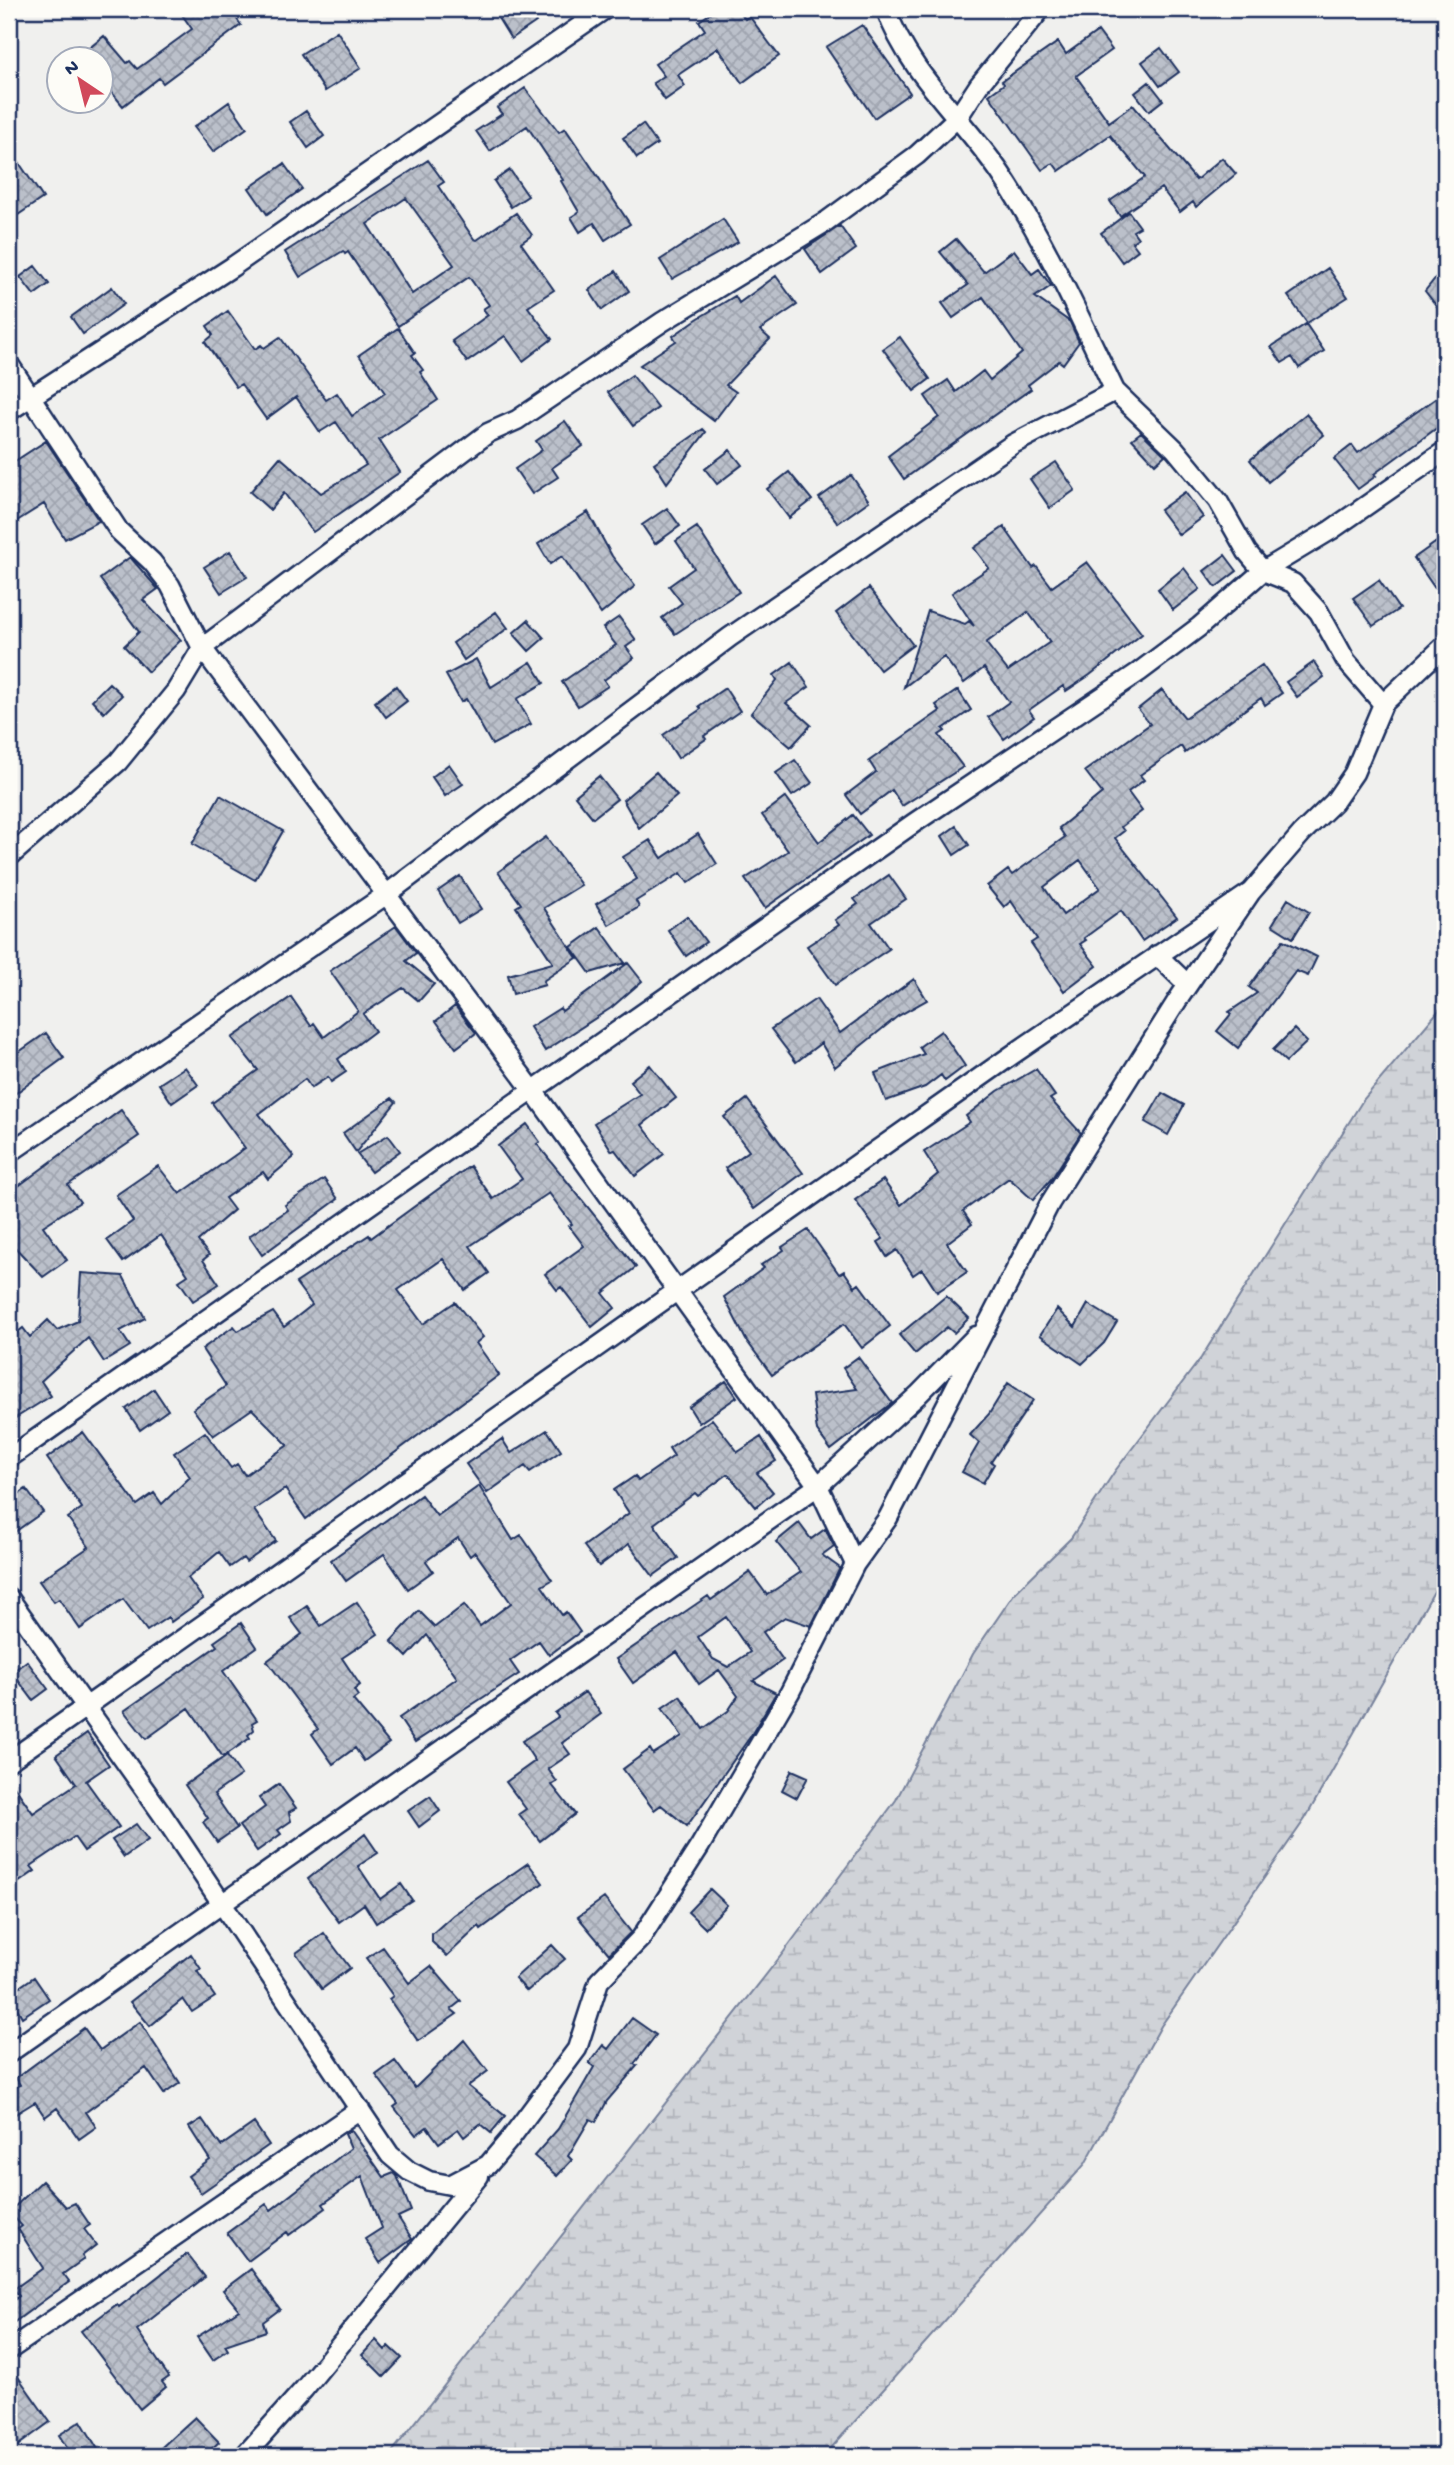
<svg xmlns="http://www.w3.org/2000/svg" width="1454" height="2465" viewBox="0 0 1454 2465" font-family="'Gochi Hand',sans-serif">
<defs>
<pattern id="wetland-marsh" width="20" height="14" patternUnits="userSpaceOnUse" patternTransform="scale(1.75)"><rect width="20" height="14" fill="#d0d3d8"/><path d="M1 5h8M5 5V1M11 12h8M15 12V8" fill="none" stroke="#b2b5bc"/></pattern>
<pattern id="building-cross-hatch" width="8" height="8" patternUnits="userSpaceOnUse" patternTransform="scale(1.75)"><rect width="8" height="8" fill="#bbc0ca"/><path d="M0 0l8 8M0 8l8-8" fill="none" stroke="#a0a5b0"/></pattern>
</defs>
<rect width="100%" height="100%" fill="#f0f0ee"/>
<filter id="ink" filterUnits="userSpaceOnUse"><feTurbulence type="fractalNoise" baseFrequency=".0143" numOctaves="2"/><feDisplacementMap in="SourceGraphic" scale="14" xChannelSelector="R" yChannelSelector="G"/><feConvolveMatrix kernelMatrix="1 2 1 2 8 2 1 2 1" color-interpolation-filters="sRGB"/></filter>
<g filter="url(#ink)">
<!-- wetland -->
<path fill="url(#wetland-marsh)" stroke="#76819b" stroke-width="2" d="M1445 1003V1572L1305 1819 1161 2026 1085 2164 824 2456H389L783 1953 896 1800 973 1654 1014 1594 1071 1538 1115 1471 1201 1358 1363 1100Z"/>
<!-- building -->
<path fill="url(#building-cross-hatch)" stroke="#1b2f5e" stroke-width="2" fill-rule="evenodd" d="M178 9H230L241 25 163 83 159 78 123 106 103 82 110 77 102 67V60H95L87 50 104 36 127 63 130 61 137 69 192 29Z
M511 9H527L536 22 511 39 498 18Z
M717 9H738L745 19 749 16 779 56 742 83 718 48 678 75 685 86 665 100 653 83 664 76 655 64 705 30 699 21Z
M862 25 910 93 874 118 826 47Z
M337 31 361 68 325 91 301 54Z
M1098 31 1112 50 1076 76 1109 122 1133 105 1196 180 1222 158 1236 174 1196 207 1193 202 1180 212 1161 188 1120 216 1110 201 1145 177 1110 135 1059 171 1053 163 1042 170 989 95 1004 84 1002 81 1058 42 1066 54Z
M1161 48 1179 72 1160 86 1142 62Z
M1149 82 1163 100 1149 111 1135 93Z
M525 88 559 132 565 128 630 224 605 240 594 223 580 232 571 217 579 212 561 181 563 180 527 126 490 151 476 131 502 114 497 108Z
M229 102 247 128 213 152 194 127Z
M306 111 324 136 308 148 290 122Z
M643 124 657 144 637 158 623 138Z
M9 148 43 198 9 221Z
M428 160 444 182 438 186 474 239 477 240 516 213 532 235 521 243 554 290 528 307 552 339 523 361 505 336 467 362 452 341 488 315 483 309 489 305 469 277 398 326 348 252 345 254 343 251 300 277 285 252ZM406 198 454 265 412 294 367 224Z
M284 164 302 189 267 214 249 188Z
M510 170 528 196 511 207 494 181Z
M1129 212 1140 227 1133 231 1138 238 1132 242 1138 250 1122 262 1101 233Z
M723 219 738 242 672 279 660 260Z
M840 226 856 249 822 274 805 249Z
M956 239 984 272 1014 250 1032 274 1039 269 1051 286 1035 297 1070 322 1079 342 1063 364 1059 361 1028 385 1031 389 904 479 888 456 939 417 925 396 948 380 956 392 983 371 990 380 1022 353 983 297 953 318 942 303 968 285 940 252Z
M35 266 49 284 34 295 20 277Z
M1445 266V317L1425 291Z
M1328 268 1348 297 1307 323 1288 296Z
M616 271 629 291 602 310 589 290Z
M776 276 797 305 760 330 770 339 726 385 736 392 714 421 640 365 676 341 673 336 697 319 735 296 739 303Z
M112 287 124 304 83 334 71 317Z
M228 311 255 349 261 345 264 348 280 337 326 400 337 393 352 416 385 393 359 355 398 328 415 353 412 355 423 370 420 372 438 400 379 440 400 472 313 532 284 493 270 510 250 492 280 457 321 493 366 465 336 422 320 432 296 397 266 419 241 384 236 387 205 342 213 335 207 326Z
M1306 324 1324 351 1299 368 1292 357 1282 363 1271 347Z
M900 337 930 379 914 391 883 349Z
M632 375 658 408 633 426 608 392Z
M1445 392V422L1374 474 1376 476 1358 489 1334 459 1352 445 1358 453Z
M1306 414 1324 435 1268 482 1250 460Z
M565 421 583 446 552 468 558 477 532 494 515 469 542 450 536 441Z
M703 429 706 432 667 483 654 463Z
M1141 432 1165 455 1155 464 1132 439Z
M46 441 99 521 65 539 44 504 9 526V465Z
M730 450 742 465 717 484 705 469Z
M1056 462 1075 490 1050 508 1030 479Z
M789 472 812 500 789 518 767 489Z
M851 475 869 501 838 523 819 498Z
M1185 492 1203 517 1179 535 1160 510Z
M667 508 680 526 655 544 642 525Z
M588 512 612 556 635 586 601 614 562 556 550 564 538 544Z
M697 527 739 592 675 634 662 618 682 603 669 586 694 568 676 541Z
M1004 527 1033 568 1036 566 1052 587 1087 562 1142 634 1090 675 1066 691 1063 686 1029 710 1034 717 1004 739 988 717 1009 702 984 668 964 683 944 657 904 687 928 611 965 624 969 621 974 626 952 593 989 568 974 548ZM1028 612 1050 642 1008 671 986 643Z
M1445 536V603L1414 558Z
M230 551 247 577 221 593 204 567Z
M1225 555 1237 571 1216 587 1204 571Z
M130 557 158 589 143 600 181 640 148 672 124 646 139 632 100 579Z
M1184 568 1200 589 1173 610 1158 589Z
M1379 580 1399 609 1373 626 1353 598Z
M869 588 913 645 880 670 836 613Z
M496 612 508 628 464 660 453 643Z
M619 617 636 640 626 647 634 658 604 680 608 686 578 706 562 682 616 645 603 628Z
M528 620 544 638 529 651 513 633Z
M476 659 491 687 531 662 544 683 517 699 531 724 492 745 466 699 461 702 446 675Z
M792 662 809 687 786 703 811 725 791 747 751 713 777 680 774 675Z
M1314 662 1324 677 1297 697 1286 682Z
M1262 665 1282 693 1265 705 1261 698 1185 753 1181 746 1140 775 1144 780 1128 792 1142 811 1121 827 1124 831 1115 838 1177 917 1142 941 1121 911 1084 938 1086 940 1080 944 1097 966 1064 991 1031 943 1037 939 1011 901 1004 907 987 886 1008 870 1012 875 1065 837 1059 828 1102 793 1085 771 1150 724 1138 709 1162 690 1185 718ZM1080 860 1100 888 1063 915 1044 887Z
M109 683 122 695 104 713 92 700Z
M396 686 407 701 386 717 375 702Z
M725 688 740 711 704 736 706 739 678 758 663 735 701 709 699 706Z
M958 690 971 710 943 729 945 731 939 735 963 767 902 806 892 790 860 814 846 795 876 772 869 761 940 711 936 705Z
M795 760 812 783 792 796 776 773Z
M449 764 463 784 445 796 432 777Z
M656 772 677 796 639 828 623 800Z
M599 776 617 799 593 818 575 796Z
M220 795 283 831 255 880 192 844Z
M786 797 819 842 853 815 869 835 765 908 745 879 788 851 762 815Z
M956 826 969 845 954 855 942 836Z
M698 834 717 864 688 883 681 873 636 901 639 907 609 925 596 904 637 879 623 857 650 840 662 858Z
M546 837 581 885 544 908 577 958 543 981 545 985 513 994 508 975 553 963 516 907 521 904 498 872Z
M889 875 906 899 871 923 889 949 835 985 807 946 839 925 835 920 858 904 854 899Z
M460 876 481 909 458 923 438 891Z
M1288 899 1309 912 1293 938 1272 925Z
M687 916 706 942 686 956 668 930Z
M396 926 416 953 406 961 434 984 419 1001 403 988 363 1014 375 1031 338 1059 346 1072 331 1082 328 1077 311 1088 305 1079 259 1114 294 1157 268 1179 263 1172 225 1198 234 1210 198 1241 209 1255 203 1260 219 1284 193 1301 179 1281 188 1275 161 1235 123 1262 107 1240 133 1221 116 1195 158 1166 180 1194 245 1148 212 1103 258 1070 232 1038 291 997 311 1026 314 1023 324 1037 358 1011 330 971Z
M599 927 625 963 590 973 571 947Z
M1283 940 1317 957 1308 976 1296 971 1238 1048 1217 1031 1231 1014 1229 1012 1257 993 1249 987Z
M628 963 642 981 611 1008 545 1051 530 1027 560 1008 562 1011Z
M914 979 927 1000 898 1016 835 1067 821 1043 796 1062 771 1029 816 999 840 1033Z
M455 1006 476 1033 456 1048 436 1021Z
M1294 1029 1307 1042 1286 1062 1273 1050Z
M941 1031 965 1066 945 1081 941 1075 925 1087 886 1101 875 1073 924 1054 919 1047Z
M46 1033 64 1058 9 1098V1059Z
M650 1065 676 1098 642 1125 664 1154 635 1176 615 1150 612 1151 594 1123 640 1094 630 1081Z
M185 1067 198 1085 172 1103 159 1084Z
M1036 1069 1055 1096 1050 1099 1081 1133 1052 1178 1033 1200 1009 1178 963 1211 972 1224 947 1243 967 1272 937 1292 922 1269 913 1275 897 1250 887 1257 878 1242 883 1239 855 1200 883 1180 901 1205 938 1174 924 1152 970 1122 966 1116 998 1091Z
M1162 1093 1184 1105 1168 1135 1145 1122Z
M392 1098 396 1102 356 1152 343 1133Z
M747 1099 803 1173 754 1209 725 1168 749 1151 724 1117Z
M121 1110 139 1136 68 1185 80 1202 43 1226 67 1260 43 1277 9 1241V1193Z
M527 1124 540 1142 537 1144 636 1267 603 1293 615 1308 592 1327 561 1287 557 1290 545 1274 584 1246 569 1226 572 1224 549 1193 470 1246 489 1273 465 1290 443 1259 398 1290 423 1324 455 1302 483 1337 476 1343 499 1375 306 1519 285 1489 254 1510 276 1541 246 1562 243 1558 230 1567 219 1552 188 1578 203 1599 171 1622 168 1617 147 1631 123 1599 80 1629 59 1599 54 1602 39 1581 89 1547 68 1518 82 1508 47 1458 83 1432 137 1505 154 1493 162 1504 190 1477 174 1453 205 1432 231 1468 237 1464 245 1475 288 1445 252 1409 213 1436 193 1409 226 1386 202 1349 234 1326 238 1331 273 1312 284 1327 312 1305 296 1283 369 1235 371 1238 470 1166 493 1199 522 1179 498 1146Z
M388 1135 400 1151 371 1172 357 1154Z
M324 1179 338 1199 262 1255 249 1236 288 1210 285 1205Z
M808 1230 839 1274 844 1271 855 1287 859 1284 890 1326 862 1348 844 1324 772 1375 746 1340 724 1297 764 1268 761 1265 784 1250 782 1247Z
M81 1273 123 1276 145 1318 120 1331 130 1346 104 1362 88 1338 41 1381 51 1396 9 1422V1339L23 1328 30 1337 48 1320 57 1330 78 1321Z
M946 1296 969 1318 954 1333 947 1327 915 1354 899 1335Z
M1088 1304 1117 1322 1104 1343 1082 1364 1040 1335 1057 1309 1075 1327Z
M858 1357 892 1403 831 1450 817 1431 812 1395 857 1389 843 1368Z
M726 1381 737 1397 699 1423 689 1407Z
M1008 1383 1033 1400 991 1462 994 1464 983 1483 962 1472 979 1443 970 1435 989 1414Z
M154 1389 168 1410 140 1430 126 1409Z
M712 1419 738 1452 761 1437 776 1461 757 1473 773 1492 756 1507 728 1474 698 1496 695 1493 654 1524 678 1558 653 1576 629 1544 599 1566 584 1546 629 1513 614 1490 635 1476 638 1481 674 1456 669 1448Z
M547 1430 561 1451 530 1472 525 1466 487 1493 466 1464 502 1439 511 1453Z
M479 1486 513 1540 521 1535 552 1580 542 1586 562 1615 566 1612 580 1632 549 1655 539 1641 510 1661 519 1674 415 1742 399 1718 457 1678 427 1635 407 1657 391 1641 419 1611 435 1627 464 1605 480 1626 511 1603 475 1552 470 1556 458 1538 426 1561 433 1571 408 1589 384 1554 346 1581 331 1560 421 1495 437 1516Z
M26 1489 43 1512 9 1536V1501Z
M799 1523 811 1539 825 1529 834 1546 822 1555 840 1568 811 1626 785 1617 763 1632 783 1660 753 1681 776 1693 750 1737 687 1826 661 1805 654 1810 623 1769 650 1749 653 1754 682 1736 662 1708 680 1696 703 1729 728 1711 738 1696 719 1670 699 1684 677 1652 633 1683 616 1659 708 1596 711 1600 750 1572 767 1595 801 1572 776 1542ZM726 1617 750 1652 728 1667 713 1659 698 1637Z
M357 1602 378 1634 342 1658 360 1685 354 1690 358 1696 353 1700 389 1743 364 1761 355 1748 333 1764 312 1734 318 1729 267 1661 302 1634 290 1618 307 1606 321 1626Z
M241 1623 257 1647 223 1671 257 1720 252 1723 254 1730 248 1735 250 1738 223 1757 189 1708 146 1739 124 1711 217 1646 214 1642Z
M27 1661 48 1689 33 1700 12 1672Z
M585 1692 601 1714 562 1743 570 1754 548 1769 557 1782 552 1785 575 1814 540 1841 519 1814 526 1809 506 1782 535 1761 522 1741 558 1717 555 1713Z
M87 1733 109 1765 86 1781 119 1827 84 1851 74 1837 31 1866 35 1871 9 1889V1779L33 1813 76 1784 56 1755Z
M227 1755 241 1775 214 1794 237 1828 217 1842 203 1822 208 1818 185 1785Z
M792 1770 808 1777 797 1798 782 1790Z
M279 1784 296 1808 289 1812 291 1821 278 1830 281 1834 257 1851 239 1826 265 1807 259 1798Z
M430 1796 440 1811 419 1827 408 1811Z
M136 1824 148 1840 124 1857 112 1840Z
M365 1834 378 1853 358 1866 380 1899 401 1884 412 1900 376 1923 364 1904 339 1922 308 1879Z
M528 1863 543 1883 481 1929 479 1926 447 1956 432 1942V1934L453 1915Z
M710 1889 727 1905 705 1928 688 1912Z
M604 1898 631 1932 609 1954 578 1917Z
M324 1933 350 1968 322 1989 296 1953Z
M552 1945 565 1959 527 1991 515 1978Z
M383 1947 409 1983 431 1966 461 2001 451 2009 457 2014 418 2041 389 1999 393 1996 366 1958Z
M191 1954 201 1969 197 1971 215 1997 192 2012 183 1999 150 2026 130 2002Z
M34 1977 49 1999 22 2017 9 1994Z
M632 2018 656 2035 634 2064 637 2066 607 2101 596 2122 590 2119 568 2156 572 2160 557 2176 534 2156 558 2129 594 2067 589 2063 603 2045 608 2049Z
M140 2022 180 2083 164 2094 146 2068 86 2112 96 2127 79 2139 57 2108 45 2117 35 2102 9 2118V2092L20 2085 16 2078 84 2028 100 2050Z
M464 2040 488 2071 468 2086 505 2116 491 2133 480 2124 464 2137 458 2129 439 2143 427 2127 416 2135 394 2107 398 2104 376 2075 395 2061 415 2088Z
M202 2119 221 2146 254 2123 269 2145 201 2193 188 2176 210 2160 189 2127Z
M351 2130 384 2177 394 2173 397 2176 411 2211 398 2217 412 2239 380 2263 365 2239 382 2228 362 2176 323 2204 326 2208 289 2235 287 2232 248 2261 227 2233 266 2204 271 2210 351 2148 345 2134Z
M42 2181 66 2207 75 2203 90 2225 84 2229 96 2245 82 2256 84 2259 63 2274 69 2282 9 2326V2304L19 2296 14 2289 43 2268 18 2229 22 2226 9 2212Z
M187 2254 205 2277 137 2330 169 2377 162 2382 166 2387 140 2409 81 2331 117 2304 119 2307Z
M251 2269 280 2309 263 2322 266 2331 225 2345 228 2350 213 2360 197 2337 239 2310 223 2290Z
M376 2340 385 2350 389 2346 402 2358 384 2377 362 2355Z
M9 2364 50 2422 9 2452Z
M195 2417 219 2442 204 2456H152Z
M81 2421 102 2456H72L59 2435Z"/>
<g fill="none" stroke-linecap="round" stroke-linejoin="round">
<defs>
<path id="minor" d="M886 9C908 73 964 119 1001 174 1046 242 1080 318 1115 391
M9 364 119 531 152 562 170 585 202 648 534 1092 818 1486 855 1564
M9 411 232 267 605 9
M9 857 118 762 176 691 202 648 488 433 517 420 662 322 824 223 917 155 958 117 979 85 1041 9
M1157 955 1188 985
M9 1153 387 894 730 637 1013 444 1115 391 1175 449 1218 501 1247 552 1263 571 1293 583 1319 612 1346 661 1383 704
M9 1458 914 823 1139 672 1199 627 1263 571 1331 530 1445 451
M9 1598 162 1814 390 2155 409 2171 429 2181 450 2185 488 2165 510 2139 577 2049 599 1981 641 1938 700 1846 790 1692 855 1564 888 1518 1050 1203 1177 1001 1251 892
M9 1761 1012 1055 1251 892 1302 833 1334 802 1354 773 1383 704 1445 645
M9 2053 818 1486 918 1395 976 1336
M9 2350 360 2109
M244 2456 304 2389 479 2176"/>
</defs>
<!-- minor casing -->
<use href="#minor" stroke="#1b2f5e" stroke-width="23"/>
<!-- minor -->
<use href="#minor" stroke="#fdfcf7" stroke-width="18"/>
</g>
</g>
<!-- margin -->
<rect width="1454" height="2465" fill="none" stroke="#fdfcf7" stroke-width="35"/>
<rect x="18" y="18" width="1419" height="2430" fill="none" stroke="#1b2f5e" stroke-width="2.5" filter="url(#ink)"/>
<!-- north arrow -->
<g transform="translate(80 80) rotate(325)"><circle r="33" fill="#fdfcf7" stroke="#a3aaba" stroke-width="2"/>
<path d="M0-5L12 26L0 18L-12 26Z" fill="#d1495b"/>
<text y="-10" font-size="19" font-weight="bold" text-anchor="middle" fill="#1b2f5e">N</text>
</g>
</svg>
